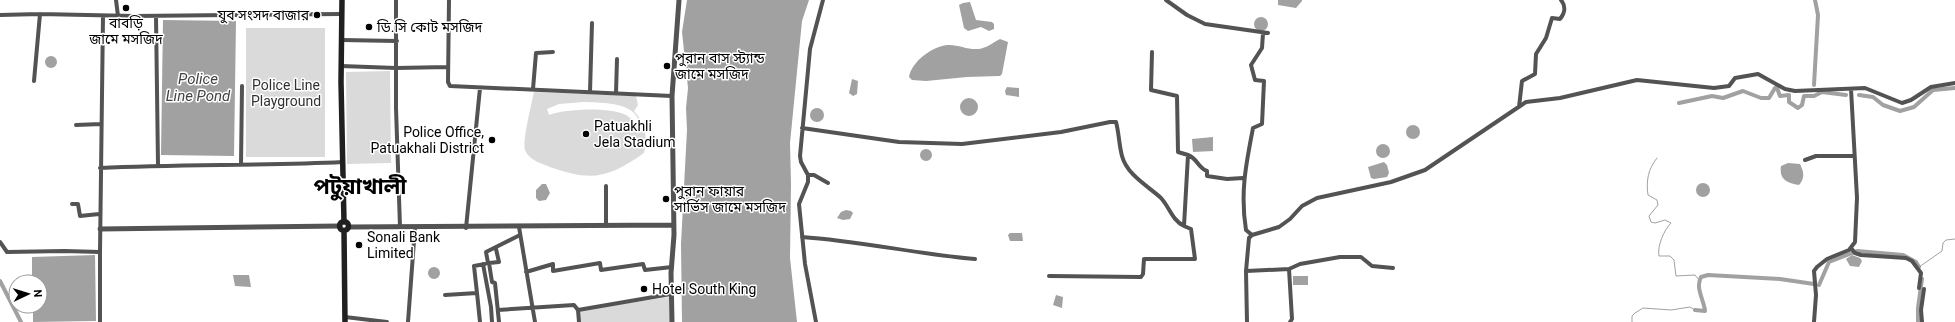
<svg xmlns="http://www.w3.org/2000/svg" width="1955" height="322" viewBox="0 0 1955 322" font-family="Roboto,'Noto Sans Bengali',sans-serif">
<rect width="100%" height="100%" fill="#fff"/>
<!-- green -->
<path fill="#dadada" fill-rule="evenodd" d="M246 28H325V157H246Z
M390 71 391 163 347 164 346 72Z
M534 92 636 96 638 105 634 111C645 123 648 137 644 153 608 178 592 182 550 167 540 163 529 160 525 150 522 142 532 102 534 92ZM584 102C599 103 623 102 634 113 637 116 639 120 641 124L637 127C634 124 632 119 629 117 615 106 565 109 549 115L547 109 559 104Z
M669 297 670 322H579L577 311Z"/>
<!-- water -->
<path fill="#a1a1a1" d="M687 0H809L802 21 790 143 791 184 790 258 797 322H682L681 244 687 130 686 108 688 88 682 32Z
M1278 0H1302V1L1296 8 1278 5Z
M970 2 976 20 992 22 994 24V29L989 31 981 27 968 31 964 28 959 5 963 3Z
M1254 24a7 7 0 1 1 14 0a7 7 0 1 1-14 0Z
M163 20 236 21 234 156 161 155Z
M1000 39 1008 42 1002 74 1000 76 967 77 926 81 912 80 909 77C912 61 932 47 947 45 957 44 968 50 978 49 985 49 994 42 1000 39Z
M45 62a6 6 0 1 1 12 0a6 6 0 1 1-12 0Z
M852 79 858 81 857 94 853 96 849 93Z
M1007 87 1019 88V97L1006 95 1005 91Z
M960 107a9 9 0 1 1 18 0a9 9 0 1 1-18 0Z
M810 115a7 7 0 1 1 14 0a7 7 0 1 1-14 0Z
M1406 132a7 7 0 1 1 14 0a7 7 0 1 1-14 0Z
M1213 137V151L1193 152 1192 139Z
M1376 151a7 7 0 1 1 14 0a7 7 0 1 1-14 0Z
M920 155a6 6 0 1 1 12 0a6 6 0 1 1-12 0Z
M1384 162 1387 165 1389 173 1387 177 1374 179 1371 178 1368 167Z
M1788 163 1800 164C1804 172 1805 178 1799 185 1786 183 1779 179 1781 166Z
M1696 190a7 7 0 1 1 14 0a7 7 0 1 1-14 0Z
M542 184H546L550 193 546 200 539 201 536 198V190Z
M846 210 851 211 853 213 850 219 843 220 837 218 841 212Z
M1010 233H1022L1023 241H1010L1008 235Z
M95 255 96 321 33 322V306H40V282H32V257Z
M1852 255 1860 258 1862 261 1859 267 1850 266 1846 259Z
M428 273a6 6 0 1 1 12 0a6 6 0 1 1-12 0Z
M233 275H249L251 287 235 286Z
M1293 276H1308V285H1293Z
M1056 295 1063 297 1062 308 1053 305Z"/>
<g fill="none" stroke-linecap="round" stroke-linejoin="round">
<!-- stream -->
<path stroke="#a1a1a1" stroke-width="1" d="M1657 158C1648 169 1646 181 1648 195L1657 200 1658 205 1649 216 1651 222 1655 223 1665 220 1671 223C1664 230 1657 246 1659 256H1670L1674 260 1676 276 1695 275 1699 280
M1919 267 1942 251 1943 243 1946 240 1955 239
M1632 322V316L1635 313 1643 308 1671 310 1690 307 1695 310"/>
<!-- canal -->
<path stroke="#a1a1a1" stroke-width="4" d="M1814 85 1818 15 1815 0
M1859 95 1873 97 1883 105 1900 111 1914 107 1933 90 1955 88
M1679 103 1712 96 1723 98 1743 91 1761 98H1769L1775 88H1777L1780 96 1789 95V102L1798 108 1802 105 1804 96H1814L1822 92 1846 95
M0 281 21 322
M1819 285 1829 262 1857 251 1903 255 1916 262 1919 267
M1695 310 1705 311C1704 300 1695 288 1701 277L1708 275 1780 279 1814 284
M1918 322V308L1922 279"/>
<!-- minor -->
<path stroke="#535353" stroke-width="4" d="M116 0 118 16
M396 0V108L400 227
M449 0 448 82 450 86 672 96
M823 0 810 49 800 156 801 162 808 175H814L828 183
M1166 0 1187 15 1205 24 1268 33
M0 15 40 14 134 16 342 14
M156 16 158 165
M342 40 397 41
M1152 52 1151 90 1177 96 1178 152 1188 155
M341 66 396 68 448 67
M34 81 40 14
M533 89 536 53 553 52
M590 92 592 23
M616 93 617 59
M1519 107 1522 81 1535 74 1536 54 1546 38 1552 18 1560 19C1565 13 1566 6 1561 0
M76 125 101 124
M802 128 899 142 962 144 1061 132 1110 122H1116C1119 133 1119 145 1122 156 1127 175 1148 186 1161 198 1170 208 1172 220 1184 226L1188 155C1197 158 1198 168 1207 171V176L1227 179 1243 178
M1805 160 1816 156H1854
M241 164 242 86
M100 168C181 164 262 166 343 162
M808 175V182L799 204 805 264 816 322
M606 186V226
M72 204H78L80 216 99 214
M519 227 535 322
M466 228 480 88
M1252 235 1246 230C1240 193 1246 164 1253 128L1262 124 1264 81 1255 80 1251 65 1262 48 1263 33
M802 237C860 241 917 254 975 259
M0 242 7 252 64 251 100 252 103 16
M1851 248 1855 253 1861 255 1906 258 1912 261 1921 273 1919 288
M496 249 499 262 489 263 492 282 495 283 499 322
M100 252V322
M488 263 486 252 520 235
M483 264 491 307 492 322
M1289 269 1292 319 1290 322
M1246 271 1289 269 1300 264 1340 257H1361L1372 266 1393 268
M526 272 553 264V271L600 263 601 270 643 264 645 270 672 267
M1049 276 1141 277 1143 274 1144 259H1195L1191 229 1184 226
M477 293 474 266 485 264
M445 295 477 293 480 322
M498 310 574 305 578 310 671 294
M578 310 579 322
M345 317 387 322
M408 322 415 227
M1247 322 1246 271 1249 238 1252 235 1279 227 1290 219 1302 206 1317 198 1391 182 1425 170 1526 102 1560 98 1637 80 1714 88 1729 86 1735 78 1758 74 1785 89 1795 91 1865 88 1902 103 1911 100 1931 87 1955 83
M1814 322 1816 295 1814 271 1817 267 1827 259 1849 250 1855 242 1857 198 1851 89
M1922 322 1921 310 1924 289"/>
<!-- tertiary -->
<path stroke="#535353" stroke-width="5" d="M349 227 674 225
M100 229 340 226
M672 322 671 273 674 235 672 96 679 0"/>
<!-- secondary -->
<path stroke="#202020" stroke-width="5.5" d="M342 0 341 82 344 222
M339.5 226a4.5 4.5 0 1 1 9 0a4.5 4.5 0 1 1-9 0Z
M344 231 345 322"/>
</g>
<!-- markers -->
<g fill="#000" stroke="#fff" stroke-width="1.5">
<circle cx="126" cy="8" r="4"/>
<circle cx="317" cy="15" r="4"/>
<circle cx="369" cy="27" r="4"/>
<circle cx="667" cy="66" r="4"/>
<circle cx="586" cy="134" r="4"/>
<circle cx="492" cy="140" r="4"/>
<circle cx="666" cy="199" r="4"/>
<circle cx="359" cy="245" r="4"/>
<circle cx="644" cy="289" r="4"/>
</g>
<g text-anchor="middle" stroke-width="3" stroke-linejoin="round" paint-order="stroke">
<!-- poi labels -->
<g font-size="14" fill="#000" stroke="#fff" text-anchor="start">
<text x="309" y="20" text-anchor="end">যুব সংসদ বাজার</text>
<text x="126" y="28" text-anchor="middle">বাবড়ি<tspan x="126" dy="16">জামে মসজিদ</tspan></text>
<text x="377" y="32">ডি.সি কোট মসজিদ</text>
<text x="675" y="63">পুরান বাস স্ট্যান্ড<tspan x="675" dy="16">জামে মসজিদ</tspan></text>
<text x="594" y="131">Patuakhli<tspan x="594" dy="16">Jela Stadium</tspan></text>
<text x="484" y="137" text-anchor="end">Police Office,<tspan x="484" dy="16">Patuakhali District</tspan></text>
<text x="674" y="196">পুরান ফায়ার<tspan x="674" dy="16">সার্ভিস জামে মসজিদ</tspan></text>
<text x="367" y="242">Sonali Bank<tspan x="367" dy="16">Limited</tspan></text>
<text x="652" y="294">Hotel South King</text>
</g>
<!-- park labels -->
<g font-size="14" fill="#313131" stroke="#fff">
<text x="286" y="90">Police Line<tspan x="286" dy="16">Playground</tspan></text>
</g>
<!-- water labels -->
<g font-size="15" font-style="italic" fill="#424242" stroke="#fff">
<text x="198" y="84">Police<tspan x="198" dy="17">Line Pond</tspan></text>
</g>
<!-- town labels -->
<g font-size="22" font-weight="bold" fill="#000" stroke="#fff">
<text x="360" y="194">পটুয়াখালী</text>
</g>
</g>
<!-- north arrow -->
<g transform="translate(28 294) rotate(86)"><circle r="19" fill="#ffffff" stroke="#999999"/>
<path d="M0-3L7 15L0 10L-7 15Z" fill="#000000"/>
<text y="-6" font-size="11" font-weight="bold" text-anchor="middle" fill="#000000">N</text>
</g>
</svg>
